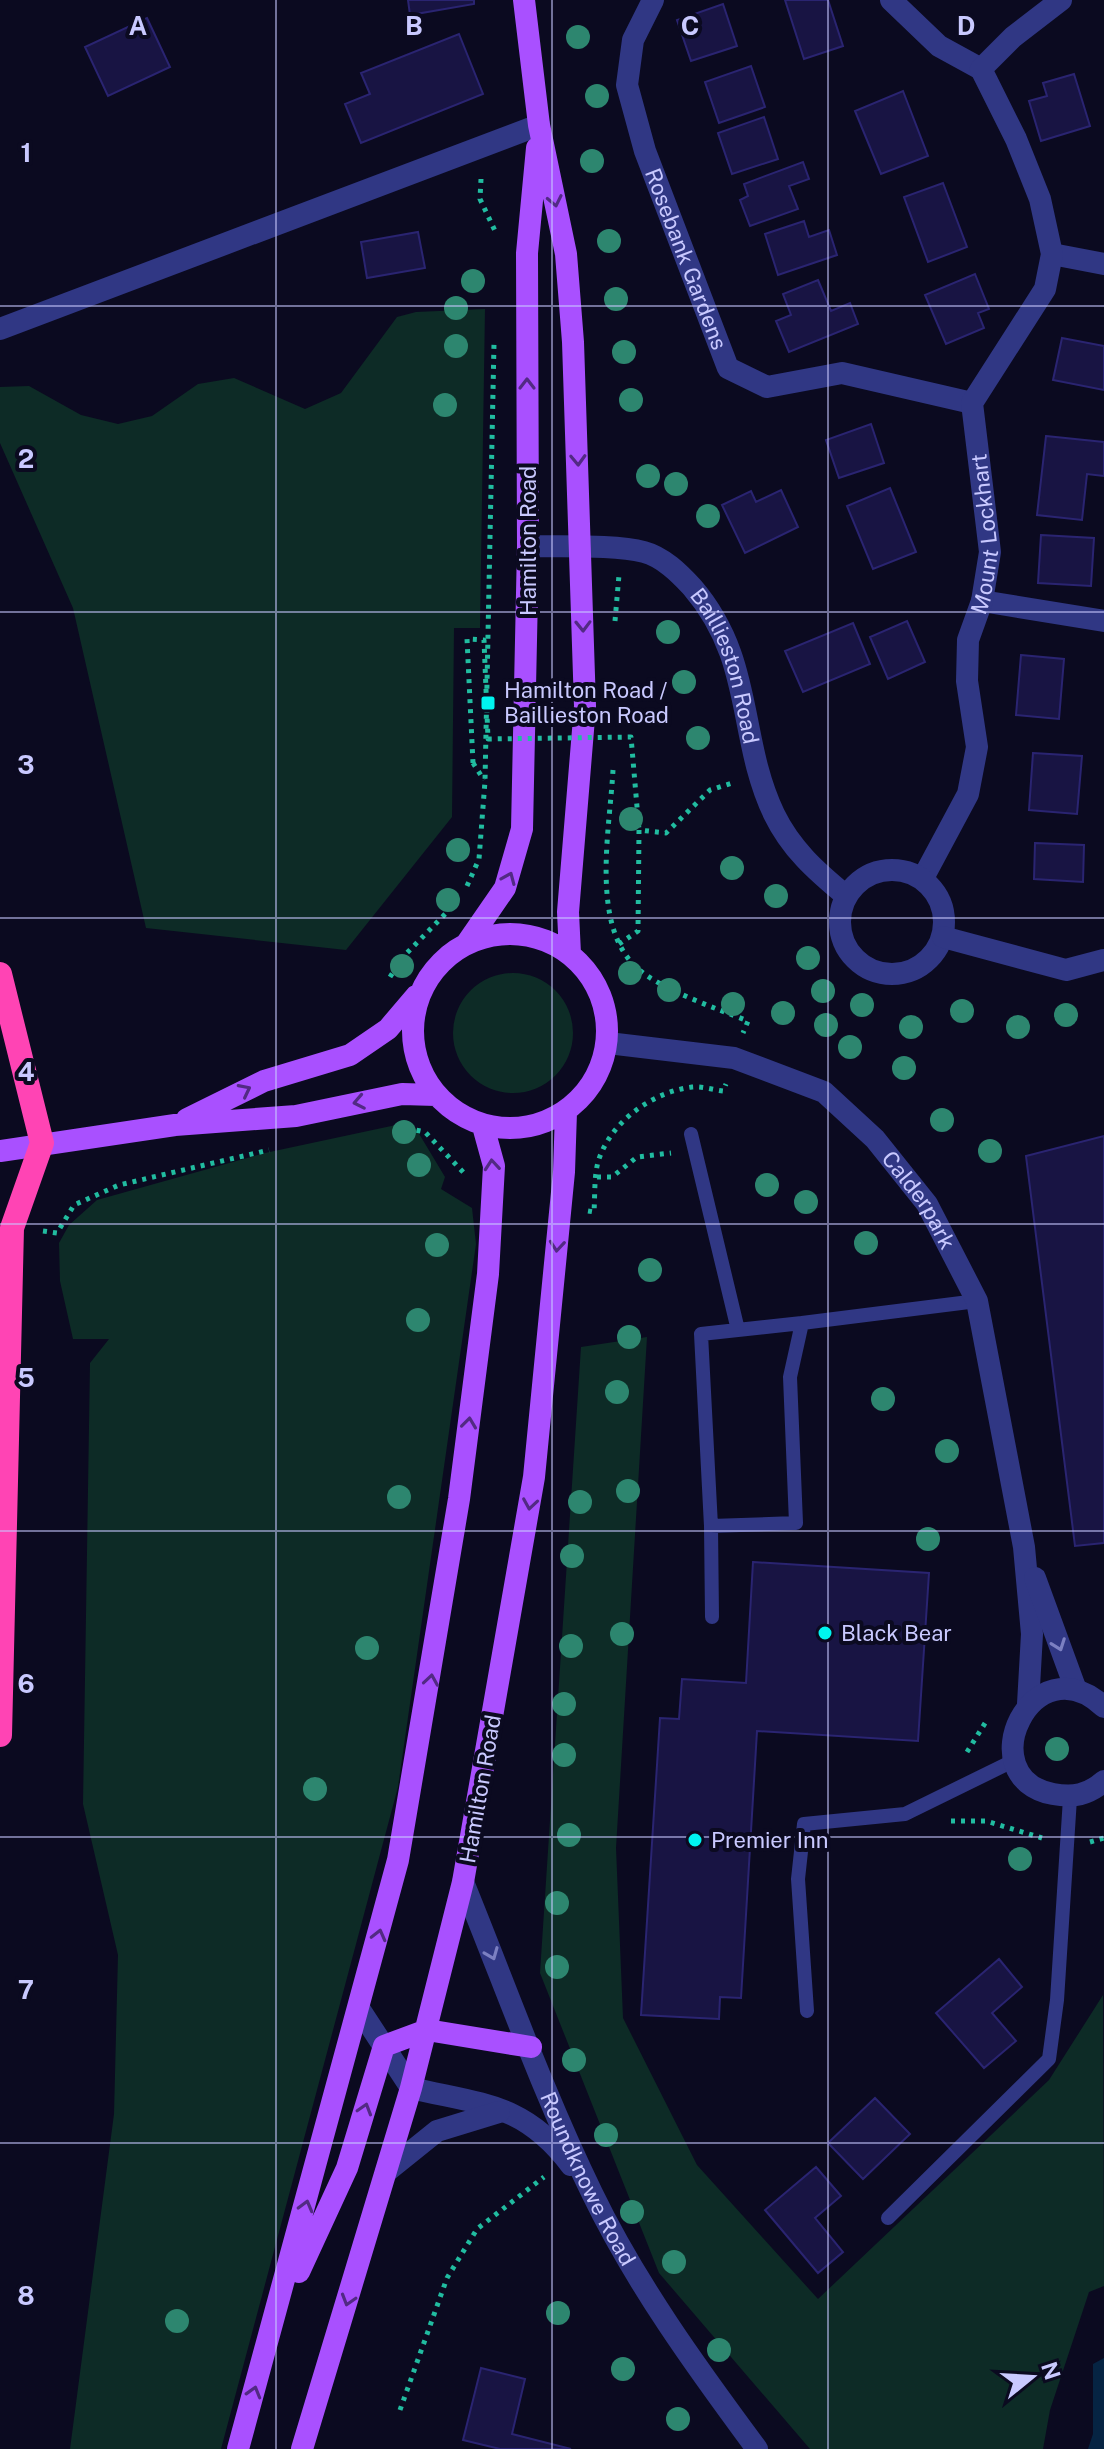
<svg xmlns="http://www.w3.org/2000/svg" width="1104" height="2449" viewBox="0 0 1104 2449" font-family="'Public Sans',sans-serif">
<rect width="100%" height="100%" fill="#0b0a20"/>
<!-- green -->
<path fill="#0d2b26" d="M485 309 480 628H454L452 817 346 950 146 928 73 608 0 443V387L29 386 81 415 118 424 152 416 198 384 234 378 305 409 341 393 397 317 416 312Z
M453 1033a60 60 0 1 1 120 0a60 60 0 1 1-120 0Z
M396 1125 415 1127 445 1177 441 1189 472 1208 476 1244 398 1787 221 2449H70L114 2114 118 1955 83 1804 90 1363 109 1339H73L60 1281 59 1243 69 1225 97 1200 265 1153Z
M647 1337 616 1848 623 2018 697 2165 818 2299 1049 2080 1103 1995 1104 2286 1089 2292 1050 2410 1043 2449H810L659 2273 540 1973 581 1347Z"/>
<!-- water -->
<path fill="#062443" d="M1104 2358V2449H1088L1093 2434V2364Z"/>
<!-- building -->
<path fill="#181443" stroke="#2a2471" stroke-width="2" d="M408 0H474V4L410 15Z
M785 0H828L843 46 804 59Z
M723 4 737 46 691 61 677 20Z
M147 18 170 67 108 96 85 47Z
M459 34 483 94 361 143 345 104 370 94 361 73Z
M751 66 765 107 719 123 705 82Z
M1074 74 1090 126 1041 141 1029 101 1047 96 1043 83Z
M903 91 928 156 881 174 855 111Z
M764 117 778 159 732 174 718 133Z
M803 162 809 179 789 186 798 209 750 226 740 200 748 196 744 184Z
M943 183 967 247 928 262 904 197Z
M804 221 809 237 829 230 837 255 778 275 765 234Z
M418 232 425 268 367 278 361 242Z
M975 274 989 309 978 313 984 328 946 344 925 295Z
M818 280 831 311 850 303 858 324 789 352 776 321 791 315 783 294Z
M1062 338 1104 346V390L1053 380Z
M871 424 884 463 839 478 826 440Z
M1046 436 1104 442V476L1087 474 1082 520 1037 515Z
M890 488 916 552 873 569 847 506Z
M781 490 798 527 745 553 722 505 751 491 756 502Z
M1041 535 1094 538 1091 586 1038 583Z
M907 621 925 662 888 679 870 637Z
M853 623 870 664 803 692 785 651Z
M1021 655 1064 659 1059 719 1016 715Z
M1033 753 1082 756 1077 814 1029 810Z
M1035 843 1084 845 1083 882 1034 879Z
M1104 1136V1543L1075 1546 1026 1156Z
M753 1562 929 1573 918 1741 757 1731 741 1998 720 1997 719 2019 641 2015 660 1718 679 1719 682 1679 746 1683Z
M999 1959 1022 1987 992 2013 1016 2041 984 2068 936 2013Z
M875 2098 910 2134 863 2179 828 2143Z
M816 2167 841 2196 815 2218 843 2252 818 2273 765 2210Z
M481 2368 525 2379 512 2434 571 2449H500L463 2440Z"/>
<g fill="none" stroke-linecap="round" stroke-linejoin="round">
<!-- path -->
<path stroke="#21bca0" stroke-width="5" stroke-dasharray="4 6" stroke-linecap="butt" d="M481 179 480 199 496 233
M615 621 619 575
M473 763 484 780
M613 770C610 828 590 924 636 967 659 989 718 1009 748 1021L743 1033
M467 886 479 859 485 781 494 343
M619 944 638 931 639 830 666 833 710 790 732 783
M390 977 403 957 452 907
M397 1126 425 1132 464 1173
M597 1177H612L637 1157 671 1153
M588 1211 594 1212C595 1196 594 1177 598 1162 610 1122 652 1092 692 1087 702 1086 714 1090 723 1091L726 1084
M43 1231 57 1233 74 1205 119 1185 269 1150
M967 1752 987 1720
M951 1821H986L1042 1838
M1090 1842 1104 1838
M400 2410 447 2278 477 2229 544 2177"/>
<!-- service -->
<path stroke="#303784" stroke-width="14" d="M691 1134 738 1330
M802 1323 701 1334 711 1526 796 1523 790 1377 802 1323 977 1301
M711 1526 712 1617
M807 2011 798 1879 804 1824 905 1814 1015 1760
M888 2218 1049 2059 1057 2000 1070 1798"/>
<!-- minor -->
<g stroke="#303784" stroke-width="22">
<path id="s1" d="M653 0 633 40 627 85 645 151 728 368 767 387 842 373 972 403"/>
<path d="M891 0 939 46 981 69"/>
<path d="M1052 254 1104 264"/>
<path d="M0 329 539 125"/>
<path d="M982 601 1104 621"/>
<path id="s2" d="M923 878 968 794 977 747 967 681 968 640 982 601 990 552 972 403 1045 289 1052 254 1040 199 1016 139 981 69 1013 37 1061 0"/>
<path id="s3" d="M608 1043 734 1058 824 1092 875 1139 927 1204 977 1301 1024 1547 1032 1634 1028 1704"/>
<path d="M1035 1578 1076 1690"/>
<path d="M1104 1707C1033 1640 968 1778 1053 1794 1073 1798 1088 1795 1104 1781"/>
<path id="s4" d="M463 1882C505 1985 543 2093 592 2193 636 2284 697 2368 757 2449"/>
<path d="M360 2010 411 2088C483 2105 524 2103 571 2165"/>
<path d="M386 2172 437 2131 499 2112"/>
</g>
<!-- tertiary -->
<g stroke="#303784" stroke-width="22">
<path id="s5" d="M528 546C560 547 615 544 644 552 663 557 679 573 692 587 755 660 737 736 774 814 791 849 816 871 845 895"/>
<circle cx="892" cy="922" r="52"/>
<path d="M943 937 1066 970 1104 960"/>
</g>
<!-- primary -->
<path stroke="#a950ff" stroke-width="22" d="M524 0 539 125 566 254 573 342 585 706 568 912 570 954
M413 1031a97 97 0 1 1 194 0a97 97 0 1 1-194 0Z
M467 943 505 888 522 829 528 546 527 253 537 148
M187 1119 264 1081 350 1055 388 1029 416 996
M0 1151 175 1125 296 1116 402 1094 436 1095
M299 2272 347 2168 384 2046 427 2030 531 2047
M238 2449 398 1860 459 1499 488 1274 494 1166 483 1126
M302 2449 411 2088 463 1882 534 1477 564 1172 566 1112"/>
<!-- motorway -->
<path stroke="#ff44b4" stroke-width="24" d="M0 974 42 1143 12 1228 0 1735"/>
<!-- path-bridge -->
<path stroke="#21bca0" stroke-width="5" stroke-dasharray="4 6" stroke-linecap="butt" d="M473 763 467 639 484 640 488 739 631 737 639 830"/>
</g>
<!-- trees -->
<g fill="#2d866f">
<circle cx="578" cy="37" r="12"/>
<circle cx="597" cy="96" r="12"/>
<circle cx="592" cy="161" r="12"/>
<circle cx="609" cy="241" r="12"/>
<circle cx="473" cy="281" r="12"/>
<circle cx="616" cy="299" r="12"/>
<circle cx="456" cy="308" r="12"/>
<circle cx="456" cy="346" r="12"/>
<circle cx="624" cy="352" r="12"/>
<circle cx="631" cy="400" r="12"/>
<circle cx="445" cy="405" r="12"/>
<circle cx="648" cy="476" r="12"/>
<circle cx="676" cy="484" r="12"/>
<circle cx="708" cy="516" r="12"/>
<circle cx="668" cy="632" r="12"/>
<circle cx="684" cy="682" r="12"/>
<circle cx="698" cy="738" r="12"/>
<circle cx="631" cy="819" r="12"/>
<circle cx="458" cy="850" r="12"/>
<circle cx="732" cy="868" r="12"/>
<circle cx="776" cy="896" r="12"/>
<circle cx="448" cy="900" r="12"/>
<circle cx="808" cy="958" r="12"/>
<circle cx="402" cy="966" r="12"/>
<circle cx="630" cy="973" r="12"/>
<circle cx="669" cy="990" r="12"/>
<circle cx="823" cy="991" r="12"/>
<circle cx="733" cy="1004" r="12"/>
<circle cx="862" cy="1005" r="12"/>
<circle cx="962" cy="1011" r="12"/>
<circle cx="783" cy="1013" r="12"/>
<circle cx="1066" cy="1015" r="12"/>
<circle cx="826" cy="1025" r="12"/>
<circle cx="911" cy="1027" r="12"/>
<circle cx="1018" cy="1027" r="12"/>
<circle cx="850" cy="1047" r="12"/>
<circle cx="904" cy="1068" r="12"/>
<circle cx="942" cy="1120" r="12"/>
<circle cx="404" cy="1132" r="12"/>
<circle cx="990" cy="1151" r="12"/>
<circle cx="419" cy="1165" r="12"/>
<circle cx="767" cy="1185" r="12"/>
<circle cx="806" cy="1202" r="12"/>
<circle cx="866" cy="1243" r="12"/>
<circle cx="437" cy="1245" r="12"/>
<circle cx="650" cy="1270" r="12"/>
<circle cx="418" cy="1320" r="12"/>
<circle cx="629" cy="1337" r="12"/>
<circle cx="617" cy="1392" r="12"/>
<circle cx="883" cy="1399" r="12"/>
<circle cx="947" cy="1451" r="12"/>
<circle cx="628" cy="1491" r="12"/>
<circle cx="399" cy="1497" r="12"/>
<circle cx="580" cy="1502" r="12"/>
<circle cx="928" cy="1539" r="12"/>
<circle cx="572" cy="1556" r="12"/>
<circle cx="622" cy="1634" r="12"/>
<circle cx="571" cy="1646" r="12"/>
<circle cx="367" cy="1648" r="12"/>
<circle cx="564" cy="1704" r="12"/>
<circle cx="1057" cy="1749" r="12"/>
<circle cx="564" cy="1755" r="12"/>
<circle cx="315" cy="1789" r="12"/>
<circle cx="569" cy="1835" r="12"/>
<circle cx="1020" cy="1859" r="12"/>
<circle cx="557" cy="1903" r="12"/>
<circle cx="557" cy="1967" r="12"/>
<circle cx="574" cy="2060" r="12"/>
<circle cx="606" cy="2135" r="12"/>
<circle cx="632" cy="2212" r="12"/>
<circle cx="674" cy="2262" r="12"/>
<circle cx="558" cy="2313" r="12"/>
<circle cx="177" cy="2321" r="12"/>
<circle cx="719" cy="2350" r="12"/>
<circle cx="623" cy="2369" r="12"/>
<circle cx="678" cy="2419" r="12"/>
</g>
<!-- one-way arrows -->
<defs><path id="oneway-chevron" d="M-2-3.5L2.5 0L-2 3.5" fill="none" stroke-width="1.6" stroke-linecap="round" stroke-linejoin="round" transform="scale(2)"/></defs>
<g stroke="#522a84">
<use href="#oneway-chevron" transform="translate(555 201) rotate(78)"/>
<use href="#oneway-chevron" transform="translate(527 384) rotate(-90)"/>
<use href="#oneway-chevron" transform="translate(578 460) rotate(88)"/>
<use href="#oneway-chevron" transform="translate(583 626) rotate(89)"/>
<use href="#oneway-chevron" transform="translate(509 878) rotate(-67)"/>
<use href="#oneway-chevron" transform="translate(245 1090) rotate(-27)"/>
<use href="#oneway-chevron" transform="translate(359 1102) rotate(169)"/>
<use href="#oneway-chevron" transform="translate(492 1165) rotate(-95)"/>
<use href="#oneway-chevron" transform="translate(557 1246) rotate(95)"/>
<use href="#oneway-chevron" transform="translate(469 1423) rotate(-83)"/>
<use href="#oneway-chevron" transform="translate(530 1504) rotate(99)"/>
<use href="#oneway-chevron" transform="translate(431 1680) rotate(-81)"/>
<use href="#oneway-chevron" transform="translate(379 1935) rotate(-76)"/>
<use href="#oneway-chevron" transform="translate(365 2109) rotate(-73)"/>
<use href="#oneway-chevron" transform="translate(306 2206) rotate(-75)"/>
<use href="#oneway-chevron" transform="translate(348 2300) rotate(107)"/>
<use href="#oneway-chevron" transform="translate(254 2392) rotate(-74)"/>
</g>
<g stroke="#7c80c2">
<use href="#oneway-chevron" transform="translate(1059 1645) rotate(70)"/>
<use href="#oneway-chevron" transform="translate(492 1954) rotate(68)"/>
</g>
<!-- grid -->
<path fill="none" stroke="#c9c9ff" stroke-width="2" stroke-opacity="0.55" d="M276 0V2449M552 0V2449M828 0V2449M0 306H1104M0 612H1104M0 918H1104M0 1224H1104M0 1531H1104M0 1837H1104M0 2143H1104"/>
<!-- markers -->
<g fill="#00f4f0" stroke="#0b0a20" stroke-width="3">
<rect x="480" y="695" width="16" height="16" rx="4"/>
<circle cx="825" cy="1633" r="8"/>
<circle cx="695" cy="1840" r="8"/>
</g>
<g text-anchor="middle" stroke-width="8" stroke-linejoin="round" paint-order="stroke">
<!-- street labels -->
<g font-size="22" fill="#c9c9ff" stroke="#0b0a20">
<text dy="8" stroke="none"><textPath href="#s1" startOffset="274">Rosebank Gardens</textPath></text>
<text dy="8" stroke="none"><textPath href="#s2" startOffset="360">Mount Lockhart</textPath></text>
<text transform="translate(528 541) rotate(-90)" y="8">Hamilton Road</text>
<text dy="8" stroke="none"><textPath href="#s5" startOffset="264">Baillieston Road</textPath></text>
<text dy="8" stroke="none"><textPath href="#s3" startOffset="368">Calderpark</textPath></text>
<text transform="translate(480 1789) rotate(-80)" y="8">Hamilton Road</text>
<text dy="8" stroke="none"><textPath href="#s4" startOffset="322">Roundknowe Road</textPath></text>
</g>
<!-- poi labels -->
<g font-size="22" fill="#c9c9ff" stroke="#0b0a20" text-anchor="start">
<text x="504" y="698">Hamilton Road /<tspan x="504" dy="25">Baillieston Road</tspan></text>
<text x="841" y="1641">Black Bear</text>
<text x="711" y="1848">Premier Inn</text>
</g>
</g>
<g font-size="26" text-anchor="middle" font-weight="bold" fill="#c9c9ff" stroke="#0b0a20" stroke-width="8" stroke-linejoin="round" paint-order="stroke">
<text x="138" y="35">A</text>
<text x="414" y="35">B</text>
<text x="690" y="35">C</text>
<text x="966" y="35">D</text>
<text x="26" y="162">1</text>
<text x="26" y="468">2</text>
<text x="26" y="774">3</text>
<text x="26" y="1081">4</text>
<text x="26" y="1387">5</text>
<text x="26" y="1693">6</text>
<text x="26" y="1999">7</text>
<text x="26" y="2305">8</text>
</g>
<!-- north arrow -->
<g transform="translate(1032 2377) rotate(72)" stroke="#0b0a20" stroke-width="6" paint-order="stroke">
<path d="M0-6L14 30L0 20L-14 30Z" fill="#c9c9ff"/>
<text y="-12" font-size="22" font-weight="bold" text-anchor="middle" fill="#c9c9ff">N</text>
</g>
</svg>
